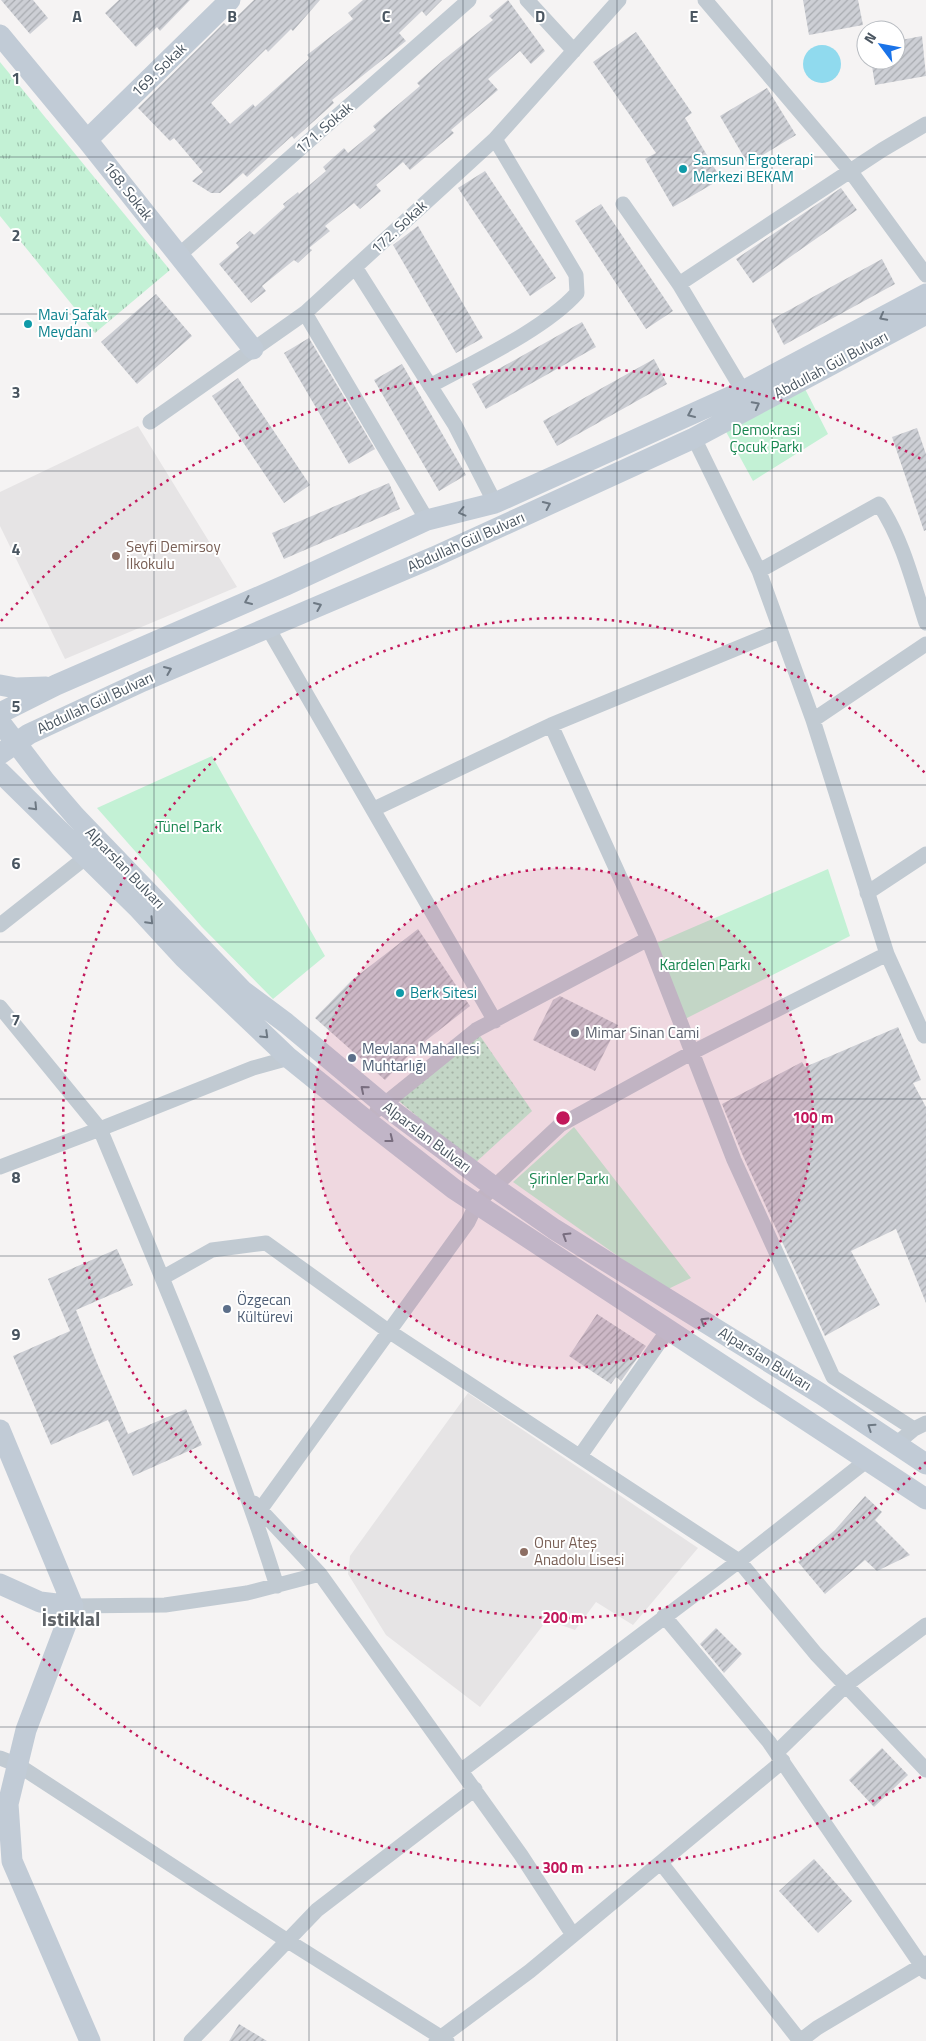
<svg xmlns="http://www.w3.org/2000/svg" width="926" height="2041" viewBox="0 0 926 2041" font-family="'Titillium Web',sans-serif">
<defs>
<pattern id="grass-tufts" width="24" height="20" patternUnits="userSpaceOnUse" patternTransform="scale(1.25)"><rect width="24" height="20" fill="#c3f1d5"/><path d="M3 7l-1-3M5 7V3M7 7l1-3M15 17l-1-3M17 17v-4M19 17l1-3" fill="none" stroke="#a0c6b0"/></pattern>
<pattern id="garden-dots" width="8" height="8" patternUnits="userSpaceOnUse" patternTransform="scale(1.25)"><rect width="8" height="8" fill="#c3f1d5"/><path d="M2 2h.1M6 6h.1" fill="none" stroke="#a0c6b0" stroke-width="1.8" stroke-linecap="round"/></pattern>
<pattern id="building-hatch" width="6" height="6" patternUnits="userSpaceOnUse" patternTransform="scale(1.25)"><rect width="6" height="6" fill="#cdcfd5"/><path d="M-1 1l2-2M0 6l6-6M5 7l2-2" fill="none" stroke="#a8abb0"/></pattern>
</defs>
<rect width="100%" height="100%" fill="#f5f3f3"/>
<!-- education -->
<path fill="#e6e4e5" d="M138 426 237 587 65 659 0 526V492Z
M468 1393 698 1548 633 1625 596 1602 575 1630 547 1620 480 1707 386 1635 348 1574 350 1556Z"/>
<!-- grass -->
<path fill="url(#grass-tufts)" d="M0 62 170 270 95 333 0 216Z"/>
<!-- park -->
<path fill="#c3f1d5" d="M803 385 828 434 753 481 724 428Z
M212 756 325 956 273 999 202 927 97 808Z
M828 869 850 936 685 1019 652 945Z
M574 1127 691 1278 666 1290 513 1182Z"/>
<!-- garden -->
<path fill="url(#garden-dots)" d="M476 1030 532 1111 474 1164 394 1097Z"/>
<!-- water -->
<path fill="#90daee" d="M803 64a19 19 0 1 1 38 0a19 19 0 1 1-38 0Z"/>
<!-- building -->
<path fill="url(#building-hatch)" d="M1 0H33L48 18 30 34Z
M119 0H190L160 31 157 27 136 47 105 13Z
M254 0H320L293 31 291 29 268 52 266 49 211 103 230 124 253 104 255 107 310 58 307 55 353 19 348 13 363 0H442L426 16 422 11 399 33 406 41 332 100 334 103 294 139 292 136 247 177 243 173 220 193H211L192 181 203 172 174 138 170 141 138 108 224 23 227 26Z
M508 0 545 51 531 64 520 51 488 79 498 90 451 130 454 133 410 170 403 162 376 185 381 191 360 209 354 203 325 226 330 231 309 248 312 250 298 263 294 260 262 286 266 291 251 303 219 264 239 247 236 243 250 231 254 235 285 207 283 204 298 192 299 194 326 171 323 167 344 148 348 153 376 130 373 126 420 86 417 83 442 61 493 20 489 16Z
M803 0H858L863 25 809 35Z
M636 32 692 113 685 118 721 179 673 207 645 159 656 153 593 62Z
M922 36 926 76 875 85 871 60H896V41Z
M767 88 796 135 748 164 720 116Z
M485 171 556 278 530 296 458 188Z
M841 188 857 210 753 283 736 259Z
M601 204 673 311 646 329 575 221Z
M418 226 483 338 456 353 393 245Z
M882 259 895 284 784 345 771 320Z
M156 294 192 336 137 384 101 342Z
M582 322 596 347 486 409 472 384Z
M309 338 375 449 349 464 284 353Z
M654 359 667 384 557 446 543 421Z
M402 364 466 475 439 491 374 380Z
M238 378 310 485 284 503 212 396Z
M917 428 926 454V530L924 531 892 437Z
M389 483 400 509 284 559 272 533Z
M418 929 470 1006 414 1050 385 1080 315 1018 352 980Z
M560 996 618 1025 595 1071 533 1040 553 1000Z
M898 1027 921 1080 913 1083 926 1107V1303L896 1229 851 1251 880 1305 825 1336 743 1156 722 1104 802 1062 805 1067Z
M117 1249 133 1285 76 1310 97 1363 128 1434 186 1409 202 1445 133 1476 108 1420 51 1445 13 1356 70 1331 48 1279Z
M597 1314 646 1346 621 1381 616 1377 611 1384 569 1356Z
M865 1496 882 1512 875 1520 910 1555 877 1571 865 1560 825 1594 798 1562 835 1530Z
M716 1628 742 1654 724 1673 700 1644Z
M882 1748 908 1775 874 1807 849 1780Z
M814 1859 852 1901 818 1933 779 1891Z
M239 2024 267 2041H229Z"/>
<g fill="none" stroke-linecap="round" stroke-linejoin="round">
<!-- street -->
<path stroke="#c1cad2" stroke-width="15" d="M527 0 574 51
M705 0 851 172 926 275
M623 204 679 284 743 391
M178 256 469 0
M355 267 455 425 495 503
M679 284 882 150 926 124
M305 313 427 520
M430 386C474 362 545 329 577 293L576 275 495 139
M150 422 305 313 495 139 619 0
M694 438 759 571 813 720 887 954 924 1036 926 1034
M759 571 879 504C903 540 913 583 926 623
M268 628 495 1021
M813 720 926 644
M551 725 648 939
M374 809 551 725 779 631
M867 893 926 854
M0 925 85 858
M0 1007 100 1129 0 1167
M377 1110 476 1030 648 939 734 1160 833 1377 914 1429
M162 1278 212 1250 266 1243 384 1328 739 1561 866 1461
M896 1444 914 1429 926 1423
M580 1456 668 1330
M254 1503 320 1574 521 1855 573 1935
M260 1510 468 1222 477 1203 560 1125 693 1052 887 954
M277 1586C228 1430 163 1280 100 1129L253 1068 289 1058
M73 1606 165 1605 247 1593 320 1574
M664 1616 769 1742 926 1972
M777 1752 846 1685 926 1625
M0 1758 18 1765 280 1936 447 2041
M462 1770 739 1561 816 1654 926 1770
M661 1863 800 2041
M191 2041 317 1910 475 1789
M436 2041 530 1971 783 1761
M800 2041 817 2028 926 1963"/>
<!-- secondary -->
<path stroke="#c1cbd6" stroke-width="21" d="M0 35 87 140 253 349
M87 140 230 0
M0 685 16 688 46 687
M0 713 56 685 286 585 427 520 495 503 743 391 926 294
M0 722 45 781 75 816 243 991 286 1023 383 1104 494 1187 554 1229 821 1394 926 1464
M0 754 29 734 143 681 434 557 694 438 926 314
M0 772 137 907 184 958 289 1058 367 1121 454 1189 926 1499
M0 1430 73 1606 26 1730 8 1804 12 1861 90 2041
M0 1584 40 1602 73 1606"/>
</g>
<!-- one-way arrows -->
<defs><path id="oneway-chevron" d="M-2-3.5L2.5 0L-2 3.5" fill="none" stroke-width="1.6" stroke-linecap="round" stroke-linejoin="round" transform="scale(1.25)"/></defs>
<g stroke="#6e7984">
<use href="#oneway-chevron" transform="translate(883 317) rotate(152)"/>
<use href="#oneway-chevron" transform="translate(756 405) rotate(-28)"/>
<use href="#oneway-chevron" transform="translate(691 414) rotate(156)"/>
<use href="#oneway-chevron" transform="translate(547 505) rotate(-25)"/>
<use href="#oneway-chevron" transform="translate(462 512) rotate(166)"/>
<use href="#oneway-chevron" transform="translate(248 601) rotate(156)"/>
<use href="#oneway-chevron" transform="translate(318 606) rotate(-23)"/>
<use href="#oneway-chevron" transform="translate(168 670) rotate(-23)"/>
<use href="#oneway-chevron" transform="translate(34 807) rotate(46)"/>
<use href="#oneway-chevron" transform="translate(150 921) rotate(47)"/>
<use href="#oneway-chevron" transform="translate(265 1035) rotate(44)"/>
<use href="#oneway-chevron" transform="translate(364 1089) rotate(-140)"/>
<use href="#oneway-chevron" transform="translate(390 1139) rotate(38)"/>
<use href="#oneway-chevron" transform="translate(566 1236) rotate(-148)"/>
<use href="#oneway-chevron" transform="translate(704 1321) rotate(-148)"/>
<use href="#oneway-chevron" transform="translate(871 1427) rotate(-146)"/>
</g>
<!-- grid -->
<path fill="none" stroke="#4a5661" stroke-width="1" stroke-opacity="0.55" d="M154 0V2041M309 0V2041M463 0V2041M617 0V2041M772 0V2041M0 157H926M0 314H926M0 471H926M0 628H926M0 785H926M0 942H926M0 1099H926M0 1256H926M0 1413H926M0 1570H926M0 1727H926M0 1884H926"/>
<!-- distance rings -->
<circle cx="563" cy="1118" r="250" fill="#c2185b" fill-opacity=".12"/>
<g fill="none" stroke="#c2185b" stroke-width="2.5" stroke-dasharray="2.5 5">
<circle cx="563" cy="1118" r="250"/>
<path d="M926 1462A500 500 0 1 1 926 774"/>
<path d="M921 1777A750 750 0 0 1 1 1615M1 621A750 750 0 0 1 921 459"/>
</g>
<!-- markers -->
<g fill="#0f9aa8" stroke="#fff" stroke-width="2">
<circle cx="683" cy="169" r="5"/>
<circle cx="28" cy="324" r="5"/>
<circle cx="400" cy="993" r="5"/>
</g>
<g fill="#8d6e63" stroke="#fff" stroke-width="2">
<circle cx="116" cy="556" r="5"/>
<circle cx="524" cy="1552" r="5"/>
</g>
<circle fill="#6b7280" stroke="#fff" stroke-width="2" cx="575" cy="1033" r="5"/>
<g fill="#5c6f8a" stroke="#fff" stroke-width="2">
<circle cx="352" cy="1058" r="5"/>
<circle cx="227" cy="1309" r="5"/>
</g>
<g text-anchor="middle" stroke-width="4" stroke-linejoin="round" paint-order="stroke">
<!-- street labels -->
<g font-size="15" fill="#4a5661" stroke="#fff">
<text transform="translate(159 70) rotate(-44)" y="5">169. Sokak</text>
<text transform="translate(324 128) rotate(-41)" y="5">171. Sokak</text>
<text transform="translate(128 191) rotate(52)" y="5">168. Sokak</text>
<text transform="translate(399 227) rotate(-43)" y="5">172. Sokak</text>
<text transform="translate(831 365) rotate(-28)" y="5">Abdullah Gül Bulvarı</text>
<text transform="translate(466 542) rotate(-24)" y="5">Abdullah Gül Bulvarı</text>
<text transform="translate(95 703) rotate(-25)" y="5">Abdullah Gül Bulvarı</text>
<text transform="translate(125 868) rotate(46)" y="5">Alparslan Bulvarı</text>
<text transform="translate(427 1137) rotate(37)" y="5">Alparslan Bulvarı</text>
<text transform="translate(765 1359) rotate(32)" y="5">Alparslan Bulvarı</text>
</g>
<!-- culture labels -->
<g font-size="15" fill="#0d838f" stroke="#fff" text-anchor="start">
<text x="693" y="165">Samsun Ergoterapi<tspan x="693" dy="17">Merkezi BEKAM</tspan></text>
<text x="38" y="320">Mavi Şafak<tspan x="38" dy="17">Meydanı</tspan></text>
<text x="410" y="998">Berk Sitesi</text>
</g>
<!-- park labels -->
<g font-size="15" fill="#17864f" stroke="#fff">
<text x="766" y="435">Demokrasi<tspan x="766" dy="17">Çocuk Parkı</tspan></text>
<text x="189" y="832">Tünel Park</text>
<text x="705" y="970">Kardelen Parkı</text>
<text x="569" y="1184">Şirinler Parkı</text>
</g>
<!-- education labels -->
<g font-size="15" fill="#785e54" stroke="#fff" text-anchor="start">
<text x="126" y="552">Seyfi Demirsoy<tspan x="126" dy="17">İlkokulu</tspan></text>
<text x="534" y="1548">Onur Ateş<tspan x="534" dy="17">Anadolu Lisesi</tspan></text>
</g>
<!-- worship labels -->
<g font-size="15" fill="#5b616d" stroke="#fff" text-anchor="start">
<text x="585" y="1038">Mimar Sinan Cami</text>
</g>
<!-- service labels -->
<g font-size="15" fill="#4e5e75" stroke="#fff" text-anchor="start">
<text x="362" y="1054">Mevlana Mahallesi<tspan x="362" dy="17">Muhtarlığı</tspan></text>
<text x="237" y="1305">Özgecan<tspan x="237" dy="17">Kültürevi</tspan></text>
</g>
<!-- district labels -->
<g font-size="20" font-weight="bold" fill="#5f6368" stroke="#fff">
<text x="71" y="1626">İstiklal</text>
</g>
</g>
<g font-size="16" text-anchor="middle" font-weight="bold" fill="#4a5661" stroke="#fff" stroke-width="4" stroke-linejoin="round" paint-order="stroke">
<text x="77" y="22">A</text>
<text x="232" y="22">B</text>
<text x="386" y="22">C</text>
<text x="540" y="22">D</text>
<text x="694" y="22">E</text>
<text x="16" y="84">1</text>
<text x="16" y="241">2</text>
<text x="16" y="398">3</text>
<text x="16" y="555">4</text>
<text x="16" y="712">5</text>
<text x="16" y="869">6</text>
<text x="16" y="1026">7</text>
<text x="16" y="1183">8</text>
<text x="16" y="1340">9</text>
</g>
<circle cx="563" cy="1118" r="8" fill="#c2185b" stroke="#fff" stroke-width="2.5"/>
<g font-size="15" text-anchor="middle" font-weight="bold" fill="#c2185b" stroke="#fff" stroke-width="4" stroke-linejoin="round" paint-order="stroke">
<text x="813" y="1123">100 m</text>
<text x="563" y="1623">200 m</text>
<text x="563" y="1873">300 m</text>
</g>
<!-- north arrow -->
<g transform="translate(881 45) rotate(302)"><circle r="24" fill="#ffffff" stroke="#b7bbc0"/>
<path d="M0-4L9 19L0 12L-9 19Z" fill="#1a73e8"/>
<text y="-8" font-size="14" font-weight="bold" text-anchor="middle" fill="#4a5661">N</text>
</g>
</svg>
